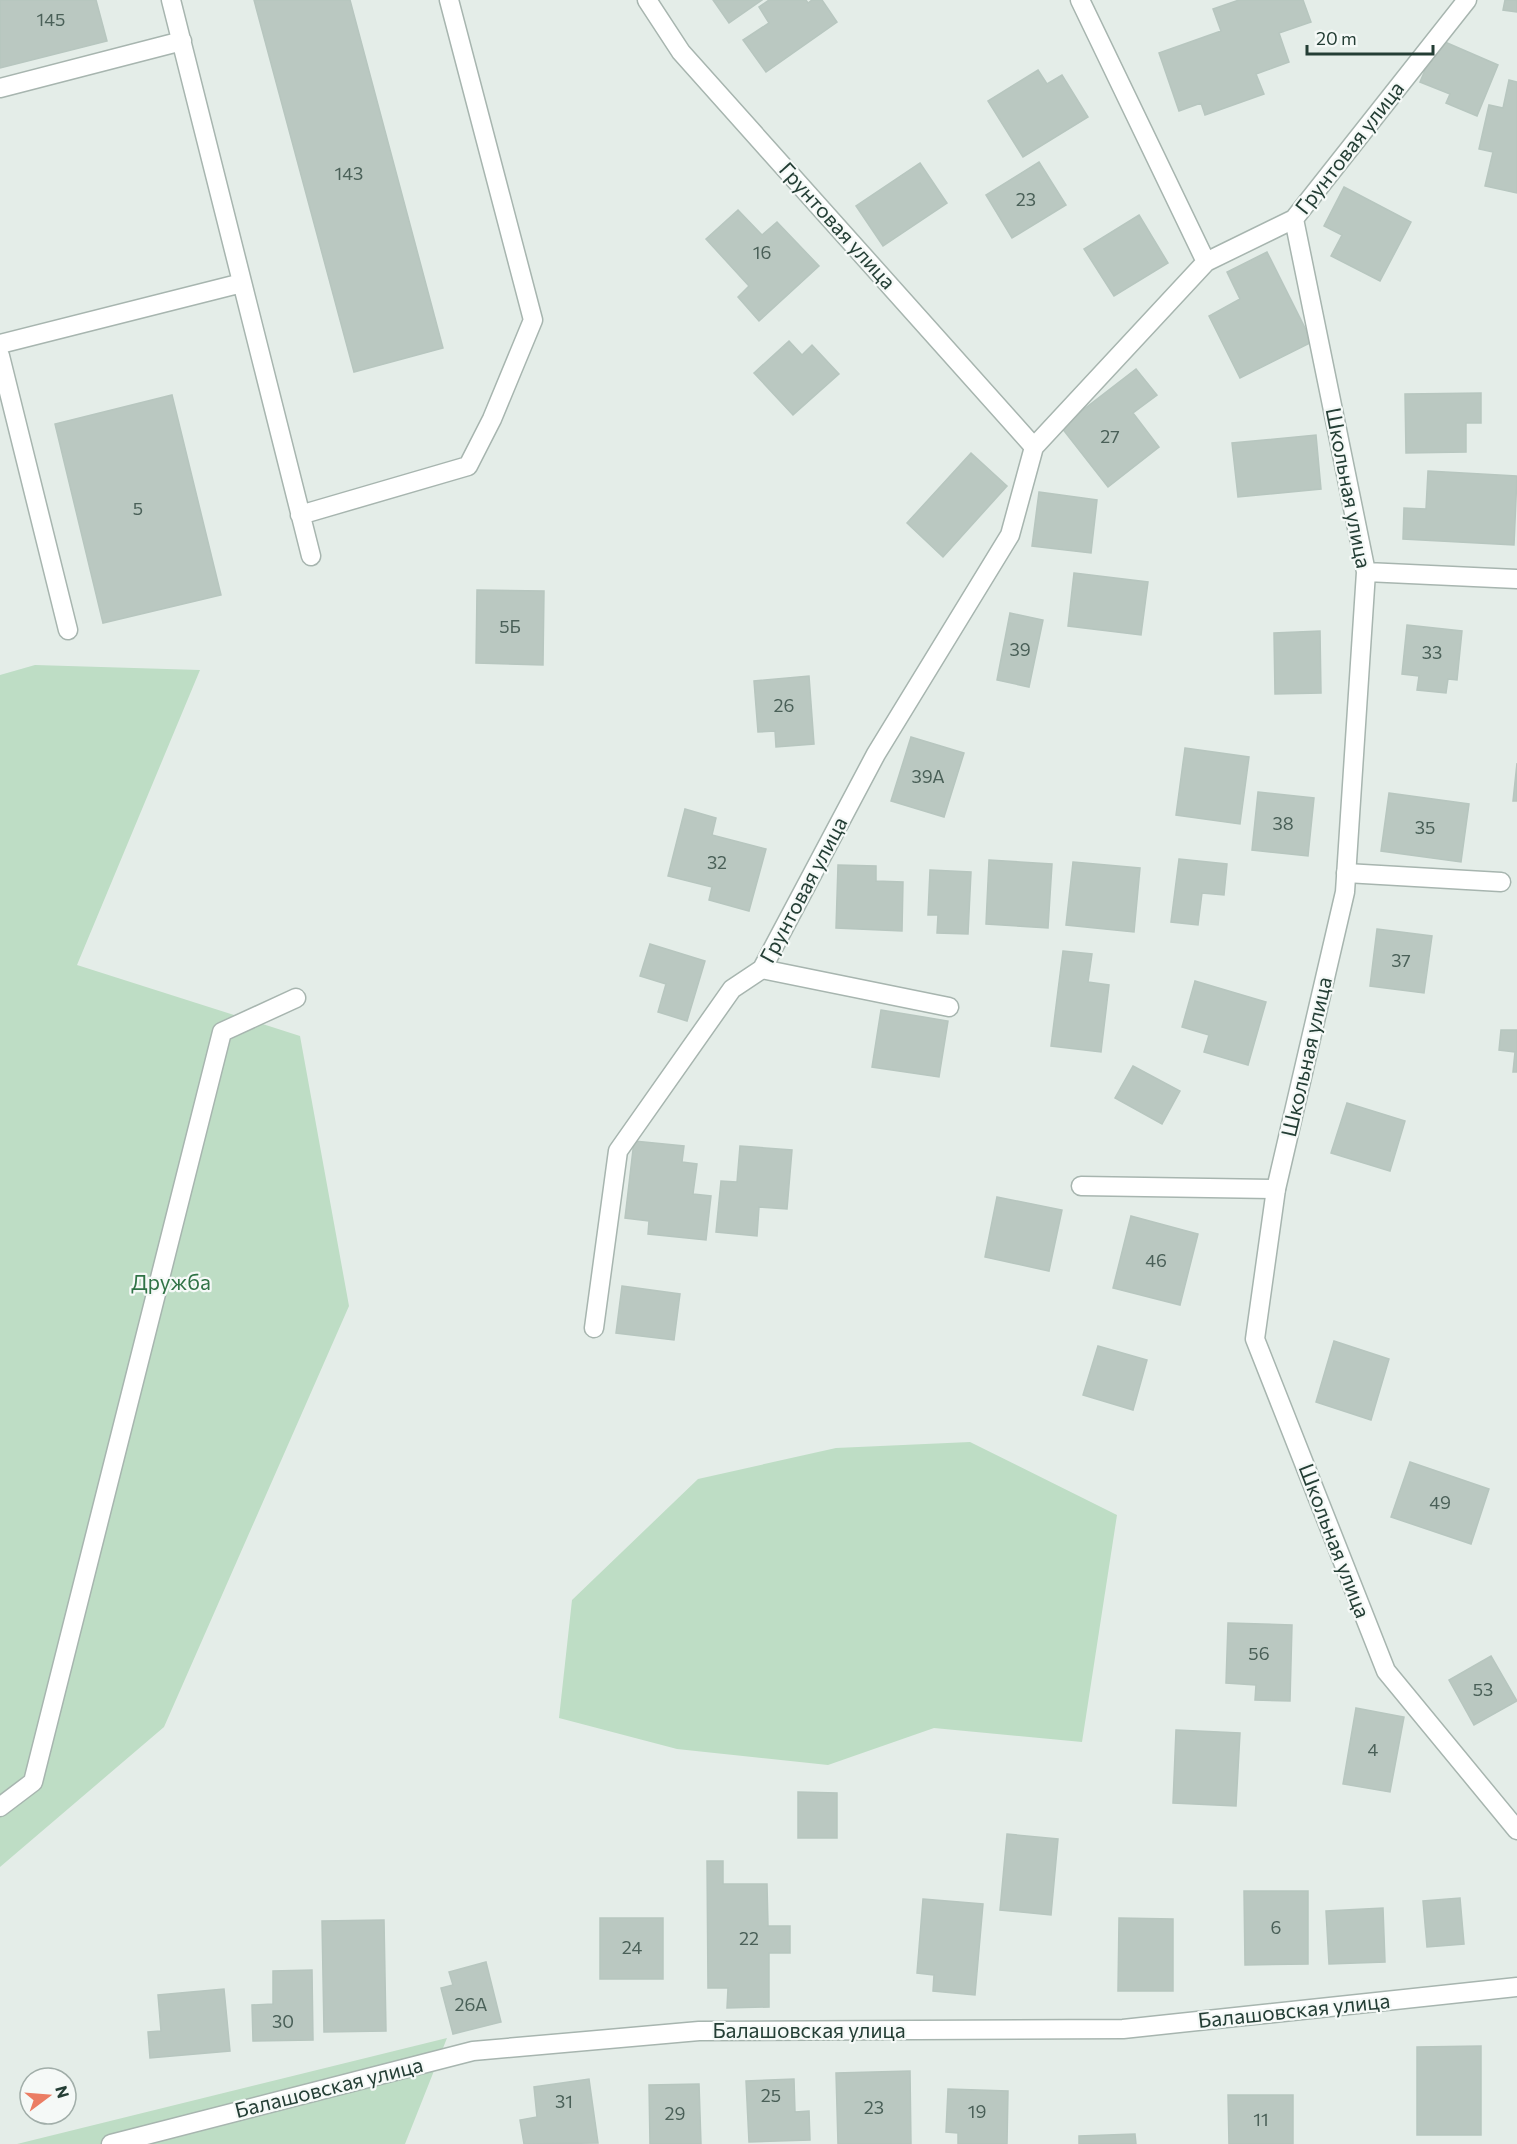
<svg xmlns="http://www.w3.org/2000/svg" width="1517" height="2144" viewBox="0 0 1517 2144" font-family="Commissioner,sans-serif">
<rect width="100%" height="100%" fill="#e4ede8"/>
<!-- green -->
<path fill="#beddc5" d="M35 665 200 670 77 965 300 1036 349 1306 164 1727 0 1867V675Z
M970 1442 1117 1515 1082 1742 934 1728 828 1765 677 1749 559 1718 572 1600 698 1479 836 1448Z
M447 2038 405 2144H17Z"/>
<!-- building -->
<path fill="#bac8c1" stroke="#b7c6bf" stroke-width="1.5" d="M0 0H96L107 41 0 68Z
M254 0H350L443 348 354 372Z
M713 0H762L729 23Z
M769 0H806L808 3 812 0H822L837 22 766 72 743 40 769 23 759 7Z
M1239 0H1303L1311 22 1279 33 1289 62 1256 74 1264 94 1205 115 1201 103 1179 111 1159 53 1221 31 1213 9Z
M1505 0H1517V12L1503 10Z
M1438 39 1498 65 1477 116 1446 103 1450 94 1420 82Z
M1038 70 1047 84 1062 75 1088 117 1023 157 988 101Z
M1509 80 1517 82V193L1485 186 1493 152 1479 149 1489 105 1503 108Z
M1039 162 1066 205 1012 238 986 195Z
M920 163 947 203 883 246 856 206Z
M1344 187 1411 222 1380 281 1331 256 1342 235 1324 226Z
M738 210 762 235 777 222 819 266 759 321 738 297 749 286 706 239Z
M1139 215 1168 263 1114 296 1084 249Z
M1267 252 1312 342 1240 378 1209 316 1240 299 1227 272Z
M789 341 802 355 812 345 839 374 793 415 754 373Z
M1136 369 1157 395 1133 413 1159 447 1108 487 1061 427Z
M1481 393V423H1466V452L1406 453 1405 394Z
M172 395 221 595 103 623 55 424Z
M1316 435 1321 489 1238 497 1232 443Z
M971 453 1007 486 943 557 907 523Z
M1428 471 1517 476 1514 545 1403 539 1404 508 1426 509Z
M1039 492 1097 500 1091 553 1032 546Z
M1074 573 1148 582 1141 635 1068 626Z
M477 590 544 591 543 665 476 663Z
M1010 613 1043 620 1029 687 997 680Z
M1407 625 1462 631 1457 680 1448 679 1446 693 1417 690 1419 676 1402 674Z
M1320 631 1321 693 1275 694 1274 633Z
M809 676 814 744 776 747 775 731 758 732 754 681Z
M911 737 964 753 944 817 891 801Z
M1185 748 1249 757 1240 824 1176 815Z
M1517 763V801H1513Z
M1258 792 1314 798 1308 856 1252 850Z
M1389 793 1469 804 1461 862 1381 851Z
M685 809 716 818 712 835 766 849 749 911 709 900 712 887 668 876Z
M1179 859 1227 864 1224 895 1202 893 1198 925 1171 922Z
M989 860 1052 864 1048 928 986 924Z
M1073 862 1140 868 1134 932 1066 925Z
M838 865 876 866V881L903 882 902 931 836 928Z
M930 870 971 872 968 934 937 933 938 915H928Z
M1377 929 1432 936 1424 993 1370 986Z
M650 944 705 961 687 1021 658 1012 666 984 640 976Z
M1063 951 1092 954 1088 982 1109 985 1101 1052 1051 1046Z
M1195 981 1266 1002 1248 1065 1204 1052 1209 1035 1182 1027Z
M881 1010 948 1021 939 1077 872 1067Z
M1501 1030H1517V1072H1513L1515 1052 1499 1050Z
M1133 1066 1180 1091 1162 1124 1115 1098Z
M1347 1103 1405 1121 1390 1171 1331 1153Z
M634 1141 684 1146 682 1162 697 1164 693 1194 711 1196 706 1240 648 1234 649 1221 625 1218Z
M740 1146 792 1150 787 1209 759 1207 757 1236 716 1232 721 1181 737 1182Z
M997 1197 1062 1210 1049 1271 985 1257Z
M1131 1216 1198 1234 1180 1305 1113 1288Z
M622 1286 680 1294 674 1340 616 1333Z
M1334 1341 1389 1359 1371 1420 1316 1402Z
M1098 1346 1147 1360 1133 1410 1083 1395Z
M1410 1462 1489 1489 1471 1544 1391 1517Z
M1228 1623 1292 1625 1290 1701 1255 1700 1256 1685 1226 1683Z
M1491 1656 1517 1701 1474 1725 1449 1680Z
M1356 1708 1404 1717 1390 1792 1343 1784Z
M1176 1730 1240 1733 1236 1806 1173 1803Z
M798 1792 837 1793V1838H798Z
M1007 1834 1058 1839 1051 1915 1000 1910Z
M707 1861H723V1884H767L768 1926H790V1953H769V2007L727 2008 728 1988H708Z
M1244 1891H1308V1964L1245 1965Z
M1460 1898 1464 1944 1427 1947 1423 1901Z
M923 1899 983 1904 975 1995 933 1991 934 1975 917 1973Z
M1383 1908 1385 1962 1329 1964 1326 1911Z
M600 1918H663V1979H600Z
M1119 1918 1173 1919V1991H1118Z
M384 1920 386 2031 324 2032 322 1921Z
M486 1962 501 2022 453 2034 441 1988 453 1985 449 1972Z
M312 1970 313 2040 253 2041 252 2005 273 2004V1971Z
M224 1989 230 2051 150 2058 148 2032 161 2031 158 1995Z
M1481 2046V2135H1417V2047Z
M910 2071 911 2144H838L836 2073Z
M589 2079 598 2143 524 2144 520 2120 537 2117 534 2087Z
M794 2079 795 2112 809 2111 810 2140 749 2142 746 2081Z
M699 2084 701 2144H650L649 2085Z
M948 2089 1008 2091 1007 2144H958V2133L946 2132Z
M1228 2095H1293V2144H1229Z
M1135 2134 1136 2144H1079V2136Z"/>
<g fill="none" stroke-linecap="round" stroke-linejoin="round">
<defs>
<path id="lane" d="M171 0 311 556
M0 88 182 41
M0 344 242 283
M0 356 68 630
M300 515 468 466 492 419 533 320 449 0
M1346 873 1501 882
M762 969 949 1007
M1081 1186 1276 1189
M0 1807 33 1782 222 1032 296 998"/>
<path id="street" d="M647 0 681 52 1034 447
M1080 0 1206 262
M1294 219 1366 572 1345 892 1276 1189 1255 1339 1386 1671 1517 1830
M1366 572 1517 579
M594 1328 618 1151 732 989 762 969 876 754 1010 535 1034 447 1206 262 1294 219 1467 0
M111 2144 473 2051 699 2031 1123 2029 1517 1987"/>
</defs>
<!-- lane casing -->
<use href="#lane" stroke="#a7b5af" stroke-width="21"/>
<!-- street casing -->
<use href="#street" stroke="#a7b5af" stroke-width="21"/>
<!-- lane -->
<use href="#lane" stroke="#fff" stroke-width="18"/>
<!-- street -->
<use href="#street" stroke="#fff" stroke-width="18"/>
</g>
<g text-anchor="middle" stroke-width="4.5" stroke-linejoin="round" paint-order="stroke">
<!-- number labels -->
<g font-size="18" fill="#4a6058">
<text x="51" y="26">145</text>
<text x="349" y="180">143</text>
<text x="1026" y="206">23</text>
<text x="762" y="259">16</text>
<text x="1110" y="443">27</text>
<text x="138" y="515">5</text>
<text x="510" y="633">5Б</text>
<text x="1020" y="656">39</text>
<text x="1432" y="659">33</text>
<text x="784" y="712">26</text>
<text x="928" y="783">39А</text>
<text x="1283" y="830">38</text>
<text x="1425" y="834">35</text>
<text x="717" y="869">32</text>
<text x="1401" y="967">37</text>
<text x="1156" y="1267">46</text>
<text x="1440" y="1509">49</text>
<text x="1259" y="1660">56</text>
<text x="1483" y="1696">53</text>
<text x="1373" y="1756">4</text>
<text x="1276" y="1934">6</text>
<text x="749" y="1945">22</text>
<text x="632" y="1954">24</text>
<text x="471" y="2011">26А</text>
<text x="283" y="2028">30</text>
<text x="771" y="2102">25</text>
<text x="564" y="2108">31</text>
<text x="874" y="2114">23</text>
<text x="977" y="2118">19</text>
<text x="675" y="2120">29</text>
<text x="1261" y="2126">11</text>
</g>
<!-- street labels -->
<g font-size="21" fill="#243e35" stroke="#f5f9f7">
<text transform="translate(1350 148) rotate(-52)" y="7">Грунтовая улица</text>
<text transform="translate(837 226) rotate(48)" y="7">Грунтовая улица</text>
<text transform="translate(1348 488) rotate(79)" y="7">Школьная улица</text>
<text transform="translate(804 890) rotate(-62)" y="7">Грунтовая улица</text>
<text transform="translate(1307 1057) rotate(-77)" y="7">Школьная улица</text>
<text transform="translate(1334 1541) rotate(69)" y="7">Школьная улица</text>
<text transform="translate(1294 2011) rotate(-6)" y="7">Балашовская улица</text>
<text x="809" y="2038">Балашовская улица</text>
<text transform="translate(329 2088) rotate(-14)" y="7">Балашовская улица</text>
</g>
<!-- park labels -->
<g font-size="21" fill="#307346" stroke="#f5f9f7">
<text x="171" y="1290">Дружба</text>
</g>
</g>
<!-- north arrow -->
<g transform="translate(48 2096) rotate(74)"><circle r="28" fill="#f5f9f7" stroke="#a1aea9" stroke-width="1.5"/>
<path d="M0-4.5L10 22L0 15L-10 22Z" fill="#eb7d64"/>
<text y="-9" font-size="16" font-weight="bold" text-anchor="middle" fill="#243e35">N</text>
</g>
<!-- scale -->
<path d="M1307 45v9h126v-9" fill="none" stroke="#243e35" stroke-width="3"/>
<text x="1316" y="45" font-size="18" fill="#243e35" stroke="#f5f9f7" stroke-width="4.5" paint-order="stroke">20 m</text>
</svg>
